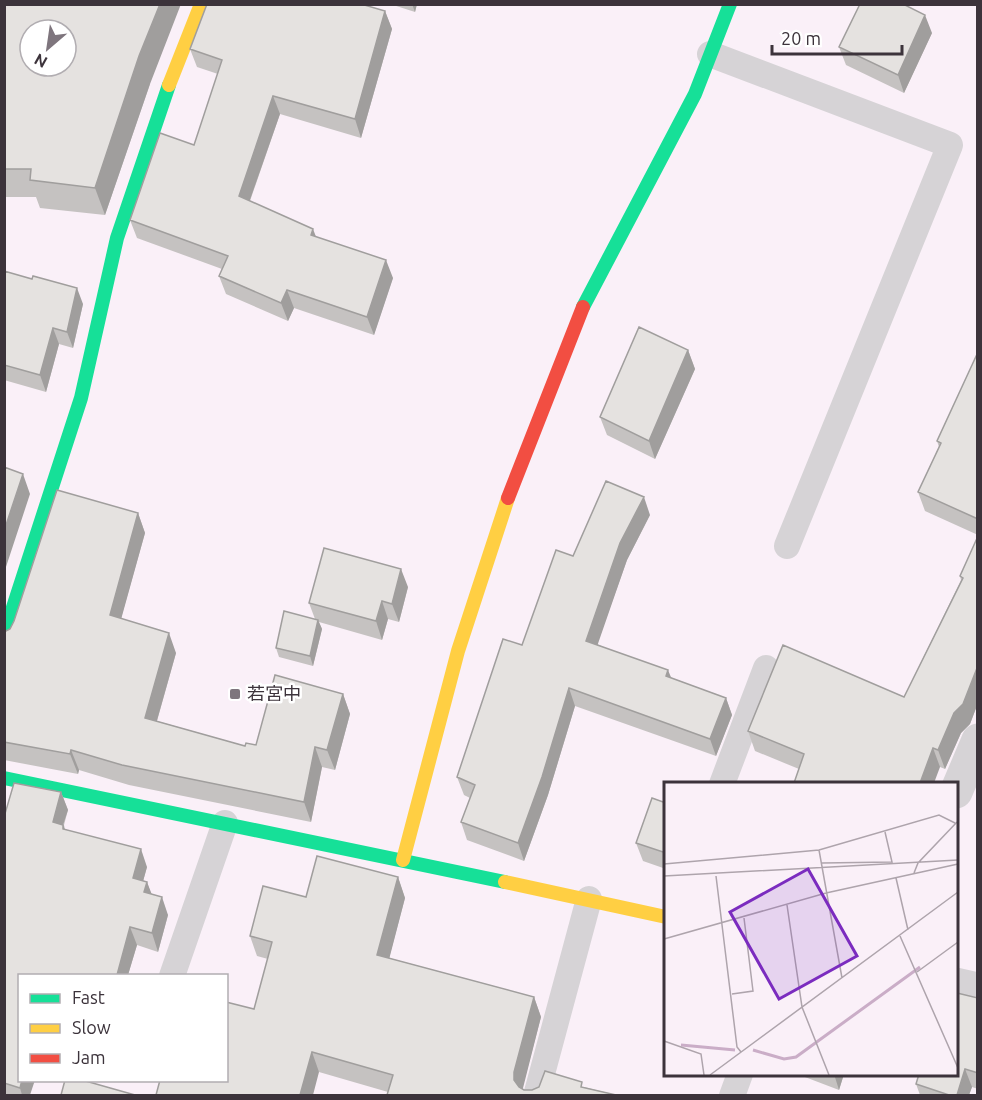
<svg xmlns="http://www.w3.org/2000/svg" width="982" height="1100" viewBox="0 0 982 1100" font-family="Ubuntu,'Noto Sans JP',sans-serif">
<rect width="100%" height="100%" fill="#faf0f8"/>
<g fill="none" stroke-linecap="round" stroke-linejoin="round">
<!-- lane -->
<path stroke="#d6d3d6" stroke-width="26" d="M710 54 950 145 787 546
M722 784 766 668
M172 976 225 823
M536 1096 589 899
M732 1096 740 1074"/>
<!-- street -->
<path stroke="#d6d3d6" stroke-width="33" d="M956 792 978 740
M956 984 978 989"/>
<!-- fast -->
<path stroke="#16e098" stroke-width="14" d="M583 307 695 94 730 4
M4 635 81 398 117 238 169 85
M4 778 505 882"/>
<!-- slow -->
<path stroke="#ffcf43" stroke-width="14" d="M169 85 201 4
M403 860 458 651 508 498
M505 882 666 917"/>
<!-- jam -->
<path stroke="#f24e42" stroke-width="14" d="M508 498 583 307"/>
</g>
<!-- wall -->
<path fill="#c5c2c1" d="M4 4 150 84 105 215 40 208 36 197H4Z
M390 4H417L415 12Z
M385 11 392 29 361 138 280 114 250 201 393 278 374 335 294 308 288 321 226 294 219 276 222 269 137 238 130 220 194 145 218 74 197 67 190 49Z
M932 33 904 93 846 65 839 47Z
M4 271 83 304 73 348 59 344 46 392 4 380Z
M688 350 695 369 655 459 607 435 600 417Z
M978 352V535L925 511 918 492 939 447 937 441Z
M138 513 145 533 121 618 176 653 157 721 245 746 256 745 343 694 350 714 335 770 322 767 311 822 129 785 79 770 78 774 4 760V632L10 629Z
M650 515 627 560 597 644 672 678 726 698 732 715 716 756 575 706 548 795 524 861 467 840 461 822 470 798 464 795 457 777 522 645 573 556Z
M978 536V703L970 724 961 733 945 769 940 767 799 769 755 751 748 731 904 697 961 580 960 576Z
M408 587 399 622 388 619 382 640 319 622 322 629 313 666 279 657 276 648 315 619 309 603Z
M61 792 68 810 64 825 65 829 147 867 143 881 147 882 151 894 168 915 158 952 137 945 128 975H20L30 1095H4V817Z
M666 803V869L643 861 636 843Z
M398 877 405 898 389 958 534 997 541 1017 522 1089 524 1090H532L584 1087 616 1095 388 1092 319 1072 254 1009 268 959 257 956 250 936 306 897Z
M978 998V1089L972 1087 969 1095H920L916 1084Z
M797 1074H844L839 1090Z"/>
<!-- shaded-wall -->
<path fill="#a09e9d" d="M160 4H181L150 84 105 215 95 188 139 56Z
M412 4H417L415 12Z
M385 11 392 29 361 138 355 119Z
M925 15 932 33 904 93 898 75Z
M273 96 280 114 245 214 239 196Z
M313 229 320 247 311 235Z
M386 260 393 278 374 335 367 317Z
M77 288 83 304 73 348 67 332Z
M287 290 294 308 288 321 281 303Z
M53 328 59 344 46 392 40 375Z
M688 350 695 369 655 459 649 441Z
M23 474 30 494 4 573V531Z
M644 497 650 515 627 560 593 658 586 641 620 543Z
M138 513 145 533 117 634 110 615Z
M401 569 408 587 399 622 392 604Z
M382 601 388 619 382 640 376 621Z
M318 620 322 629 313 666 310 656Z
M169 633 176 653 152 738 145 718Z
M977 668 978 671V703L970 724 961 733 945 769 938 750 954 713Z
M668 670 675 687 666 676Z
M569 688 575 706 548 795 524 861 518 843Z
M343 694 350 714 335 770 327 750Z
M726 698 732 715 716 756 710 739Z
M315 747 322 767 311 822 304 802Z
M933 748 940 767 934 783H920Z
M71 750 79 770 78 774 70 754Z
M61 792 68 810 63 825 70 843 53 822Z
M141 849 147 867 139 896 133 878Z
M398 877 405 898 385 975 377 955Z
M147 882 154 900 144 892Z
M162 897 168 915 158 952 152 933Z
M130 927 137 945 128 975H117Z
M534 997 541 1017 522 1092 514 1080V1072Z
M312 1052 319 1072 313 1095H300Z
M965 1069 972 1087 969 1095H957Z
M834 1074H844L839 1090Z
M22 1080H35L30 1095H22L20 1088Z"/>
<!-- building -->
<path fill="#e5e2e0" stroke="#a09e9d" stroke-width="1.5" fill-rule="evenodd" d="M4 4H160L139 56 95 188 30 180 31 169H4ZM30 30H66V66H30Z
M207 4H361L385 11 355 119 273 96 239 196 313 229 311 235 386 260 367 317 287 290 281 303 219 276 228 256 130 220 160 133 194 145 222 60 190 49Z
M860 4H903L925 15 898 75 839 47Z
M4 271 32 279 33 276 77 288 67 332 53 328 40 375 4 365Z
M639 327 688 350 649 441 600 417Z
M978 352V519L918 492 941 443 937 441Z
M4 467 23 474 4 531Z
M606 481 644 497 620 543 586 641 668 670 666 676 726 698 710 739 569 688 542 777 518 843 461 822 475 785 457 777 503 639 522 645 556 550 573 556Z
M57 490 138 513 110 615 169 633 145 718 245 746 246 743 256 745 275 675 343 694 327 750 315 747 304 802 122 765 71 750 70 754 4 742V632L10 629 14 621Z
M978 536V669L977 668 963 704 954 713 938 750 933 748 920 783H794L804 754 748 731 783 645 904 697 963 578 960 576Z
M324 548 401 569 392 604 382 601 376 621 309 603Z
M284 611 318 620 310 656 276 648Z
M14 783 61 792 53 822 63 825V829L141 849 133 878 147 882 144 892 162 897 152 933 130 927 117 975H20V1080H22L20 1088 4 1083V817Z
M652 798 666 803V853L636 843Z
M317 856 398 877 377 955 534 997 514 1072V1080L519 1087 524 1090H532L539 1087 545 1071 582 1082 581 1087 616 1095H387L393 1075 312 1052 300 1095H156L160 1080H226V1002L254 1009 272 942 250 936 263 886 306 897Z
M957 993 978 998V1073L965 1069 957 1095H949L916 1084 919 1074H957Z
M65 1080H82L135 1095H61Z"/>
<!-- markers -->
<rect fill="#7e757d" stroke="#fff" stroke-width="2" x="229" y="688" width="12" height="12" rx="3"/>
<g text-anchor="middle" stroke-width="5" stroke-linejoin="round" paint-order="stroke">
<!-- poi labels -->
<g font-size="18" fill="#3c333b" stroke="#fff" text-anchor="start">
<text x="247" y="700">若宮中</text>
</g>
</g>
<!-- overview -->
<g transform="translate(664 782)">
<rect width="294" height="294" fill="#faf0f8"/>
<path fill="none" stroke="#caadc7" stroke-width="3" d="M17 263 71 268M89 268 120 277 132 275 256 185"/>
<path fill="none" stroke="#aea4ac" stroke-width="1.5" d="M155 68 178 196M158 81 228 80 221 50M0 82 155 68 275 33 291 41M250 91 254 81 293 40M0 94 294 78M52 94 73 265 77 270M232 96 244 148M123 123 138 225 165 293M236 154 294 286M0 157 162 111 294 82M253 190 294 160M68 212 89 209 80 136M0 259 37 272 40 293M46 293 294 110"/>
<path fill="#7b2cbf" fill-opacity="0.15" stroke="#7b2cbf" stroke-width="3" d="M144 87 193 174 115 217 66 130Z"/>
<rect width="294" height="294" fill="none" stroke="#3c333b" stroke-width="3"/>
</g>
<!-- border -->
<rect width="982" height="1100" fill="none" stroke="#3c333b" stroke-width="12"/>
<!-- legend -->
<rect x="18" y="974" width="210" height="108" fill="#ffffff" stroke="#b1adb1" stroke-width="1.5"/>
<rect x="30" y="994" width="30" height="9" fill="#16e098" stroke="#b1adb1" stroke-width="1.5"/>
<text x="72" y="1004" font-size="18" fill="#3c333b">Fast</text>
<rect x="30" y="1024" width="30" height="9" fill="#ffcf43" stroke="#b1adb1" stroke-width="1.5"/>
<text x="72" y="1034" font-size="18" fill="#3c333b">Slow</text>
<rect x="30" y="1054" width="30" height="9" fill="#f24e42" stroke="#b1adb1" stroke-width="1.5"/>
<text x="72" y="1064" font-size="18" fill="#3c333b">Jam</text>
<!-- north arrow -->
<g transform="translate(48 48) rotate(209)"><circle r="28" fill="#ffffff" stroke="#b1adb1" stroke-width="1.5"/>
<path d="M0-4.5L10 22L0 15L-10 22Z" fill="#7e757d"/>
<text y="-9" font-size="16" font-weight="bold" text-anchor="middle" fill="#3c333b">N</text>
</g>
<!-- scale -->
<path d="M772 45v9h130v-9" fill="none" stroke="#3c333b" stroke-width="3"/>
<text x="781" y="45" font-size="18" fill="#3c333b" stroke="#ffffff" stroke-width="4.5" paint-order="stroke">20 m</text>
</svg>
